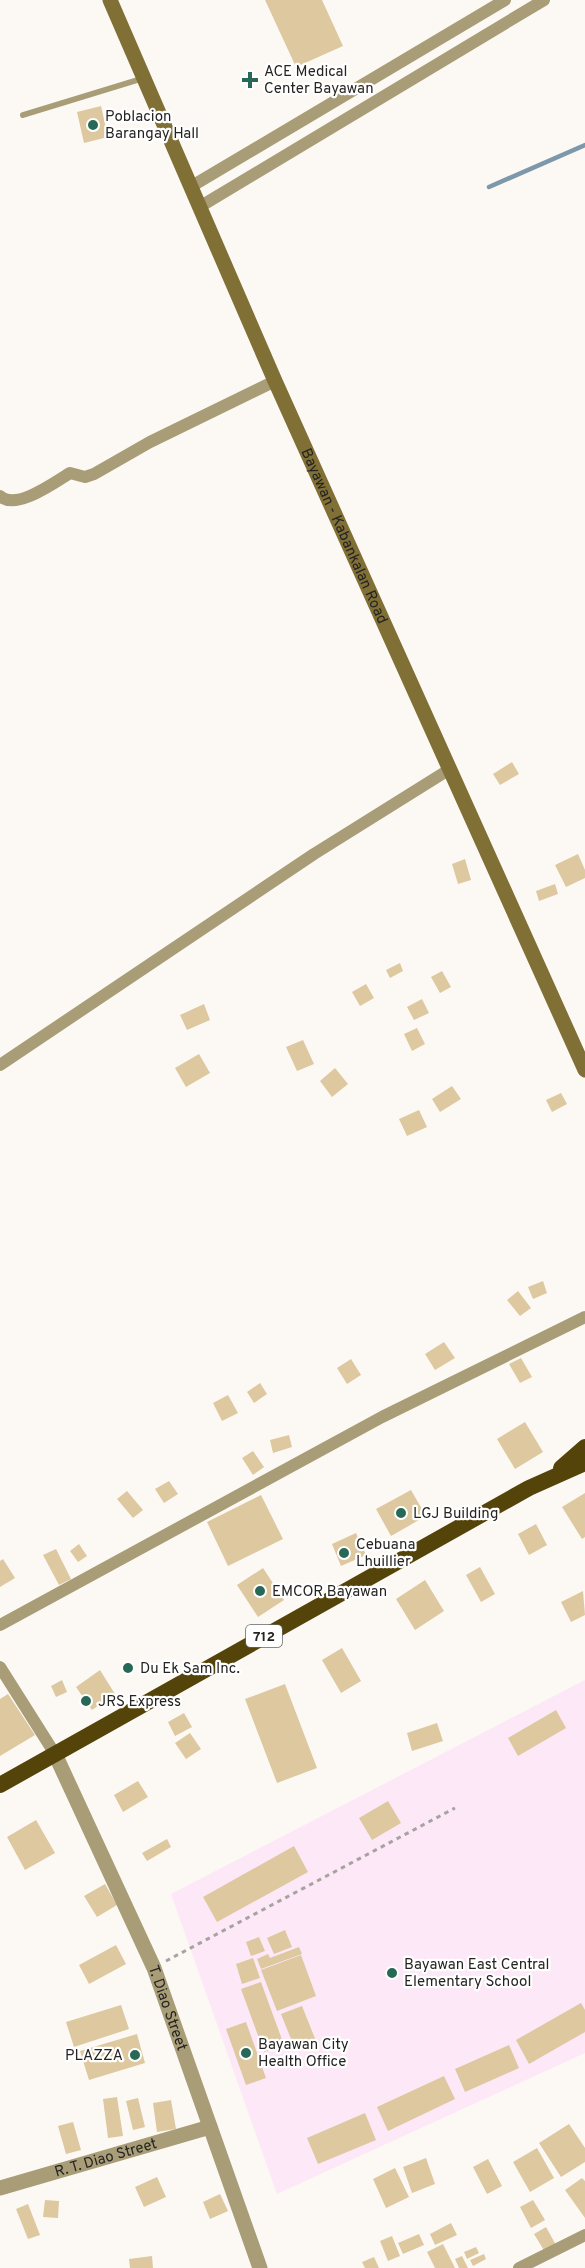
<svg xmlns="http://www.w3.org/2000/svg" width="585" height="2268" viewBox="0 0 585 2268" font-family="Overpass,sans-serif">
<rect width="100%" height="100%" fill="#fcf9f4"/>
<!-- education -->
<path fill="#fde8f7" d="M585 1680V2053L277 2194 171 1894Z"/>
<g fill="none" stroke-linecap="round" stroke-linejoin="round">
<!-- stream -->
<path stroke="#7d98ab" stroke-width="4.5" d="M489 187 585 145"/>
</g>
<!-- building -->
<path fill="#ddc8a0" d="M265 0H322L343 46 296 67Z
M101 106 108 137 84 143 77 112Z
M512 762 519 774 500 785 493 774Z
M578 854 585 870V878L566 887 555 865Z
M465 859 471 880 458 884 452 864Z
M555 884 558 894 539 901 536 891Z
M400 963 403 971 390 978 386 970Z
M442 971 451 987 440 993 431 977Z
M366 984 374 998 360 1006 352 992Z
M422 999 429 1013 414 1020 407 1007Z
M204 1004 210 1020 187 1030 180 1015Z
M417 1028 425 1044 412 1051 404 1034Z
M303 1040 314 1064 297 1071 286 1047Z
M199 1054 210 1073 186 1087 175 1068Z
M335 1068 348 1084 332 1097 320 1081Z
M452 1086 461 1099 440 1112 432 1099Z
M561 1093 567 1104 552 1112 546 1100Z
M419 1110 427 1127 407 1136 399 1119Z
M543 1281 547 1293 533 1299 528 1287Z
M518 1291 531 1308 520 1316 507 1300Z
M444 1342 455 1358 435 1370 425 1354Z
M521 1358 532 1377 520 1383 509 1364Z
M351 1359 361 1375 347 1384 337 1368Z
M260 1383 267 1394 254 1403 247 1392Z
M228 1395 238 1413 222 1421 213 1403Z
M525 1422 543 1452 515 1469 497 1439Z
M289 1435 292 1447 273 1453 270 1440Z
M253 1451 264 1467 253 1475 242 1458Z
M169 1481 178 1494 164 1503 155 1489Z
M411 1490 426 1516 391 1536 376 1509Z
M127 1491 143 1510 133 1518 117 1499Z
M585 1493V1537L582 1539 562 1507Z
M261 1495 283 1539 228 1566 207 1522Z
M536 1524 547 1545 529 1555 518 1534Z
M356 1533 366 1555 341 1566 332 1544Z
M79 1544 87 1556 78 1562 70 1551Z
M56 1549 71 1579 59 1585 43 1555Z
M3 1559 15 1578 0 1587V1561Z
M480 1567 495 1594 481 1602 466 1575Z
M263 1568 284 1600 258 1617 237 1585Z
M425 1580 444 1611 415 1630 396 1599Z
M583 1591 585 1615 571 1622 561 1602Z
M342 1648 361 1681 341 1693 322 1660Z
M100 1670 115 1694 92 1710 76 1687Z
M62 1680 67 1692 56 1697 51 1686Z
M285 1684 317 1768 277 1783 245 1699Z
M8 1694 35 1735 0 1756V1699Z
M556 1710 566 1728 518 1756 508 1738Z
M184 1713 192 1727 175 1736 168 1722Z
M437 1723 443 1741 412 1751 407 1733Z
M190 1733 201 1749 186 1759 175 1743Z
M138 1781 148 1797 123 1812 114 1795Z
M388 1801 401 1823 372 1840 359 1818Z
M36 1820 55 1853 25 1870 7 1837Z
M167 1839 171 1847 147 1861 142 1853Z
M294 1846 308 1872 217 1922 203 1897Z
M105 1884 117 1905 97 1917 84 1896Z
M285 1930 292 1947 274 1954 267 1938Z
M259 1937 265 1951 251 1956 246 1942Z
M116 1945 126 1964 89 1984 79 1965Z
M299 1947 302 1954 261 1969 257 1959 268 1954 270 1958Z
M301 1955 316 1996 277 2011 261 1970Z
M253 1958 260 1978 242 1984 236 1964Z
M261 1982 284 2045 264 2052 241 1989Z
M581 2003 585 2010V2032L529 2064 516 2040Z
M121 2005 129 2029 74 2047 66 2022Z
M302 2006 316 2041 295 2049 281 2014Z
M246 2022 266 2078 246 2085 226 2029Z
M137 2034 145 2063 89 2080 80 2051Z
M509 2045 519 2068 465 2092 455 2069Z
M444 2076 455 2099 388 2131 377 2107Z
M117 2097 123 2136 108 2138 103 2099Z
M138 2098 145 2127 133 2130 126 2101Z
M171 2100 176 2129 157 2132 153 2103Z
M365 2113 376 2140 318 2164 307 2138Z
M73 2122 81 2150 66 2154 58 2126Z
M569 2124 585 2148V2162L561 2177 539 2143Z
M537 2148 554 2178 530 2192 513 2162Z
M426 2158 435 2184 412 2193 403 2167Z
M488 2159 502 2186 487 2194 473 2167Z
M395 2168 409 2197 386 2208 373 2179Z
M157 2177 166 2197 144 2207 135 2187Z
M582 2178 585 2181V2218L565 2190Z
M220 2194 228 2211 210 2219 203 2202Z
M45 2200 59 2201 58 2218 43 2217Z
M533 2200 545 2220 531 2228 520 2207Z
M28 2204 40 2235 28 2239 16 2209Z
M451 2223 457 2235 435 2245 430 2234Z
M546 2227 556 2245 545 2252 534 2234Z
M419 2234 424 2245 403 2254 398 2243Z
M392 2236 400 2256 388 2261 380 2241Z
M443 2244 455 2268H435L427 2252Z
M476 2247 479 2253 467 2259 464 2252Z
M484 2254 486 2259 473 2266 470 2260Z
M152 2256 153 2268H130L129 2259Z
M462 2256 468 2268H459L455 2259Z
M374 2257 379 2268H365L362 2262Z"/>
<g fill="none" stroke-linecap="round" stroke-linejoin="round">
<!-- path -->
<path stroke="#a6a3a0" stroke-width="3" stroke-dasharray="4.5 4.5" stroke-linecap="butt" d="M166 1961 455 1808"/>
<!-- service -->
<path stroke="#a89d77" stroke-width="6" d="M23 115 144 78"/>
<!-- minor -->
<path stroke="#a89d77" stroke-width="12" d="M192 186 505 0
M201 206 544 0
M0 496C16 511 55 482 70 473L85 477 94 474 150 442 275 381
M0 1065 314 854 450 769
M0 1625 382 1417 585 1317
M0 1667 55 1754
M519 2268 585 2235"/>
<!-- tertiary -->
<g stroke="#a89d77" stroke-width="15">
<path id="s1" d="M55 1754 154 1968 260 2268"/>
<path id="s2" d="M0 2188 210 2127"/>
</g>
<!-- secondary -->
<path stroke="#817036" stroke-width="15" id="s3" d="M110 0 275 381 585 1070"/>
<!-- trunk -->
<path stroke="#54440a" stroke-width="16" d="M561 1468 585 1447
M0 1785 529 1488 585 1463"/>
</g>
<!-- markers -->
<g fill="#286857" stroke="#fff" stroke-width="2">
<path d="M247 71h6v6h6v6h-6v6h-6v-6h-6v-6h6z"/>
<circle cx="93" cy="125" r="6"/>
<circle cx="401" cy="1513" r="6"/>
<circle cx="344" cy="1553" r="6"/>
<circle cx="260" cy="1591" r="6"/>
<circle cx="128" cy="1668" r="6"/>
<circle cx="86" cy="1701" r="6"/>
<circle cx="392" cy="1973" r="6"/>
<circle cx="246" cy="2053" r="6"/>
<circle cx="135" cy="2055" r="6"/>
</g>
<g text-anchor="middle" stroke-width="4.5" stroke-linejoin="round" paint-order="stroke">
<!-- shield labels -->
<rect fill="#fff" stroke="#666664" stroke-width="1.5" x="246" y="1625" width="36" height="22" rx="4.5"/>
<g font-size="14" font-weight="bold" fill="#252422">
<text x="264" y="1641">712</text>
</g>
<!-- poi labels -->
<g font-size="15" fill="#252422" stroke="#fff" text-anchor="start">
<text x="264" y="76">ACE Medical<tspan x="264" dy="17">Center Bayawan</tspan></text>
<text x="105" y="121">Poblacion<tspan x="105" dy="17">Barangay Hall</tspan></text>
<text x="413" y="1518">LGJ Building</text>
<text x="356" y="1549">Cebuana<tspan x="356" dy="17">Lhuillier</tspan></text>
<text x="272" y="1596">EMCOR Bayawan</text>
<text x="140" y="1673">Du Ek Sam Inc.</text>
<text x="98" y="1706">JRS Express</text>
<text x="404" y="1969">Bayawan East Central<tspan x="404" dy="17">Elementary School</tspan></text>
<text x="258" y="2049">Bayawan City<tspan x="258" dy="17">Health Office</tspan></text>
<text x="123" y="2060" text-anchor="end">PLAZZA</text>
</g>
<!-- street labels -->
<g font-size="15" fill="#252422" stroke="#fff">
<text dy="5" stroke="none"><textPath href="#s3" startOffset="585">Bayawan - Kabankalan Road</textPath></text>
<text dy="5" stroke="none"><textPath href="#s1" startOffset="278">T. Diao Street</textPath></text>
<text dy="5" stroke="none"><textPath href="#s2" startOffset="110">R. T. Diao Street</textPath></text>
</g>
</g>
</svg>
